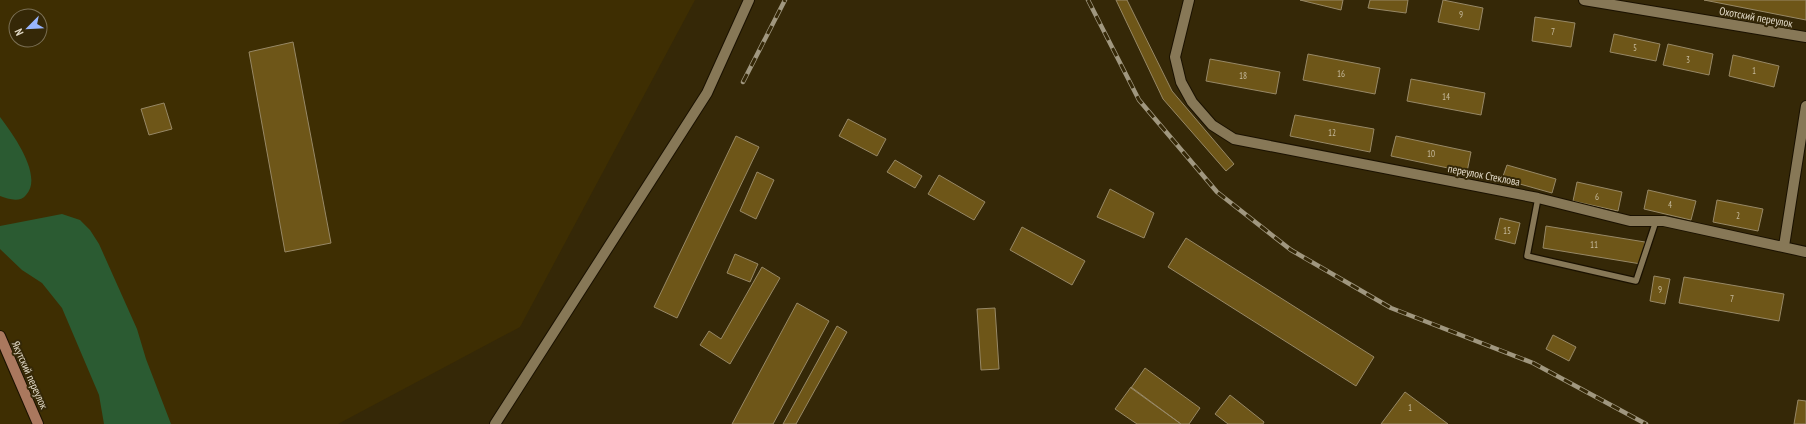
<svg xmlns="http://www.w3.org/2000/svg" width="1806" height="424" viewBox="0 0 1806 424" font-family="'PT Sans Narrow',sans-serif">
<rect width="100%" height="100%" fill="#352807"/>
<!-- built -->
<path fill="#3e2e02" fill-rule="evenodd" d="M0 0H695L520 327 338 424H0ZM16 16H40V40H16Z"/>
<!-- green -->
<path fill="#2b5b32" d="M0 117C12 133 44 176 26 195 20 203 8 199 0 196Z
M62 214 80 220 90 230 99 244 137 329 146 359 171 424H104L99 395 62 308 42 283 22 270 0 249V226Z"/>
<!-- building -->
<path fill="#6e5618" stroke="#978866" d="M1116 0H1127L1172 91 1234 164 1226 171 1163 99Z
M1300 0H1343L1341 10Z
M1370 0H1408L1406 13 1368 8Z
M1443 0 1483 8 1479 30 1438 22Z
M1704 0H1806V20Z
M1535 17 1575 23 1571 47 1532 41Z
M1614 34 1660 44 1656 61 1610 52Z
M293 42 331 243 285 252 249 52Z
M1668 44 1713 54 1709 75 1663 65Z
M1308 54 1380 68 1375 94 1303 80Z
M1733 55 1779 66 1774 87 1729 76Z
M1210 59 1280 72 1276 94 1206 81Z
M1411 79 1485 93 1481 115 1407 101Z
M164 103 172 129 149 135 141 109Z
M1295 115 1374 129 1370 152 1290 136Z
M848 119 886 139 877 156 839 136Z
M736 136 759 147 677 318 654 307Z
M1396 136 1471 152 1467 172 1391 156Z
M895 160 922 176 915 188 887 172Z
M1507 165 1556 179 1552 193 1502 179Z
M757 172 774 180 756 219 740 211Z
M939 175 985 202 974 220 928 194Z
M1577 182 1622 192 1618 211 1573 201Z
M1110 189 1154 213 1144 238 1097 217Z
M1648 190 1696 201 1691 220 1644 209Z
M1717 200 1763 209 1758 231 1713 222Z
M1500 218 1520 223 1515 244 1495 239Z
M1546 226 1645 242 1641 264 1543 248Z
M1022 227 1085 261 1072 285 1010 250Z
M1186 238 1374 357 1356 386 1168 267Z
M735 254 758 264 750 282 727 273Z
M762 267 780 278 730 364 700 345 709 331 721 339Z
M1654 276 1670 279 1665 304 1650 301Z
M1684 277 1784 294 1779 321 1679 303Z
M797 303 829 321 773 424H732Z
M995 308 999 369 981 370 977 309Z
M837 326 847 332 796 424H783Z
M1553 335 1576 347 1569 361 1546 349Z
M1145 368 1200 408 1189 424H1181L1131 388Z
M1131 387 1181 424H1137L1115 409Z
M1405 392 1448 424H1381Z
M1230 395 1264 422 1263 424H1228L1215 414Z
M1798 400 1806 401V424H1794Z"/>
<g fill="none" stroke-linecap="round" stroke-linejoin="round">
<defs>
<path id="lane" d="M1538 198 1527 256 1636 281 1656 221"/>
<path id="street" d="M1189 0 1175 57 1181 82 1192 102 1212 125 1234 139 1538 198 1630 221H1664L1806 252
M1584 0 1806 37
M1784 246 1806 106
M495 424 707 93 749 0"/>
<path id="secondary" d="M0 336 38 424"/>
</defs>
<!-- lane casing -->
<use href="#lane" stroke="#1a1100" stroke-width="8"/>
<!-- street casing -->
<use href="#street" stroke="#1a1100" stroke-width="12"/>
<!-- secondary casing -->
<use href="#secondary" stroke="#1a1100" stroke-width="12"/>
<!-- lane -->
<use href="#lane" stroke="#877857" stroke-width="5.5"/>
<!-- street -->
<use href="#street" stroke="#877857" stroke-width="10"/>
<!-- secondary -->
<use href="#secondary" stroke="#aa785e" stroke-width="10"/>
<defs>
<path id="rail" d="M1088 0 1139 100 1217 192 1291 250 1391 308 1533 363 1646 424
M743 82 785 0"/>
</defs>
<!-- rail casing -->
<use href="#rail" stroke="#a0977f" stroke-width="4.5"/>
<!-- rail -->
<use href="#rail" stroke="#352807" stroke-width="3" stroke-dasharray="9" stroke-linecap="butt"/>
</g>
<g text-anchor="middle" stroke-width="4" stroke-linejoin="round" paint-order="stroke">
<!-- number labels -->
<g font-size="9" fill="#c6ba9d">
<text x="1461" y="18">9</text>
<text x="1553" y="35">7</text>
<text x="1635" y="51">5</text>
<text x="1688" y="63">3</text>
<text x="1754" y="74">1</text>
<text x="1341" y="77">16</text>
<text x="1243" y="79">18</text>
<text x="1446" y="100">14</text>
<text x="1332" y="136">12</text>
<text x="1431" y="157">10</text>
<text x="1597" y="200">6</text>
<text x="1670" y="208">4</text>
<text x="1738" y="219">2</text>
<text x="1507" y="234">15</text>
<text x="1594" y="248">11</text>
<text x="1660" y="293">9</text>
<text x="1732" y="302">7</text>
<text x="1410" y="411">1</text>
</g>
<!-- street labels -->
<g font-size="11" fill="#e3dbc9" stroke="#352807">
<text transform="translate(1756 17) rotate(10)" y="4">Охотский переулок</text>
<text transform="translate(1484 175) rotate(11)" y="4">переулок Стеклова</text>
<text transform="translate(30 375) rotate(66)" y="4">Якутский переулок</text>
</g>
</g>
<!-- north arrow -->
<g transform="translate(28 28) rotate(246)"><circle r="19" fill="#352807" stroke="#7b7055"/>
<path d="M0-3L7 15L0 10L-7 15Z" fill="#98b5fd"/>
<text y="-6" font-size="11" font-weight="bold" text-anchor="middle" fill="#e3dbc9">N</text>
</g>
</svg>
